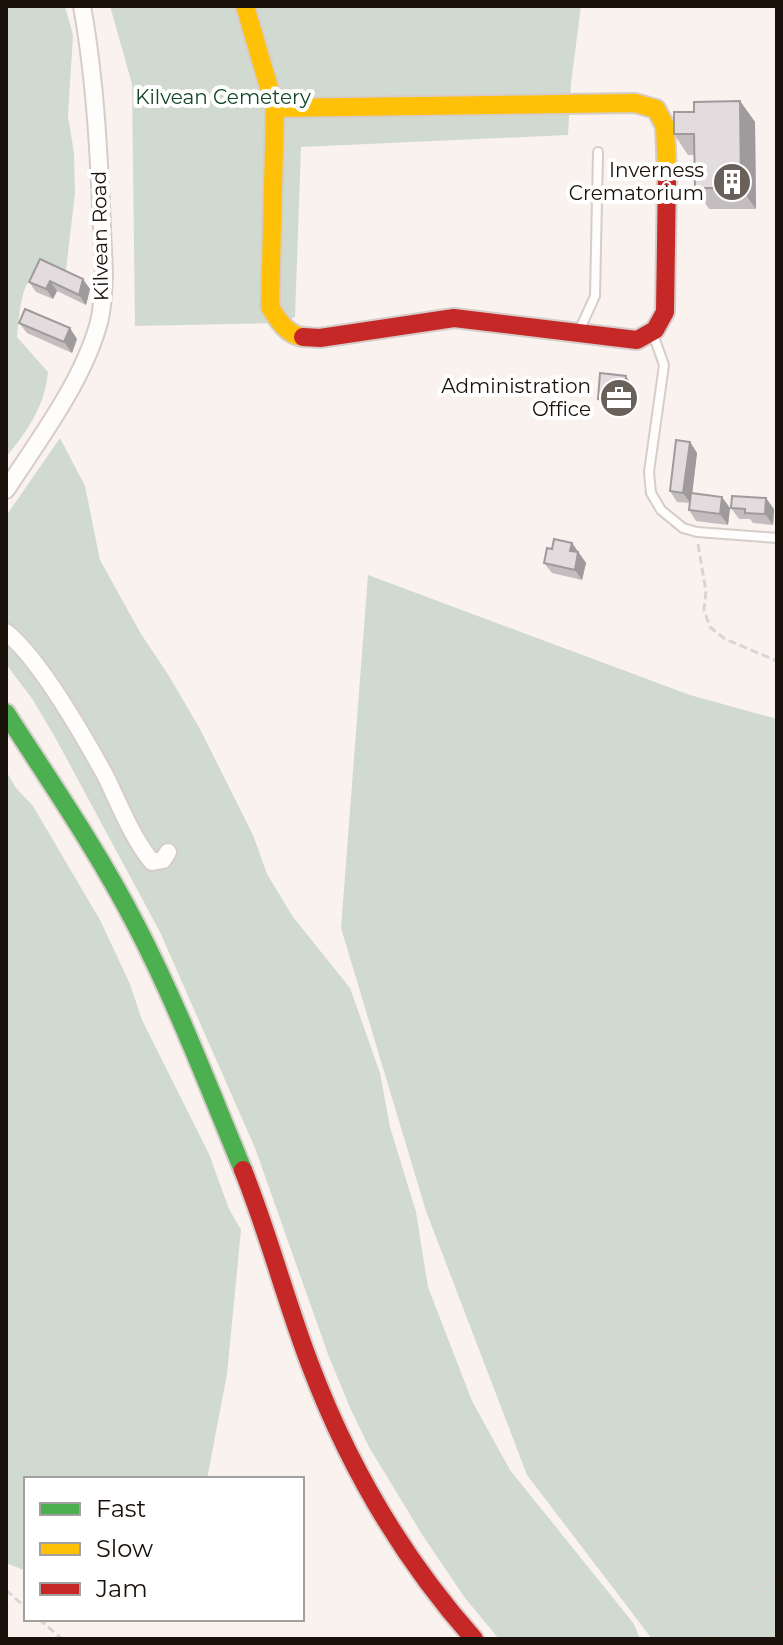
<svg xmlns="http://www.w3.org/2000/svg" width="783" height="1645" viewBox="0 0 783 1645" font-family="Montserrat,sans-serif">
<rect width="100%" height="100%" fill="#f9f2ee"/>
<!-- green -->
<path fill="#d1dad0" d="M6 6H64L66 10 73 35 68 116 74 153 75 193 66 270 42 264C20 282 20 310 17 337L48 372C45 406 27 432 6 457Z
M110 6H581L571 83 568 135 301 147 295 317 280 323 135 326 132 84Z
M60 438 85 486 100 560 141 634 169 676 200 729 253 835 267 874 293 917 350 988 380 1073 390 1127 416 1212 428 1287 472 1401 510 1470 634 1624 640 1639H499L465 1598 423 1536 369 1447 351 1410 329 1357 255 1148 160 932 56 739 33 700 6 664V516Z
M368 575 690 695 777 719V1639H652L527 1475 426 1211 341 928Z
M6 771 16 788 33 806 100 920 130 984 142 1020 209 1154 229 1209 241 1230 227 1374 207 1479H26V1571L6 1563Z"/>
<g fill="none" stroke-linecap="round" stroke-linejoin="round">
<defs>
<path id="lane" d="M579 331 595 296 598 152
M653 334 664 365 649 472 651 493 661 510 683 528 697 532 777 538"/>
<path id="street" d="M6 490C38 441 80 385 97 329 103 311 103 292 104 274 100 184 98 94 82 6
M6 632C40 659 83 735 105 775 120 805 131 836 152 862L163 860 168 852"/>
<path id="fast" d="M6 713C51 783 98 851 136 925 177 1004 209 1088 243 1170"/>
<path id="slow" d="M245 6 275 108 270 307C278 320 287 335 303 337
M275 108 635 103 656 109 665 126 667 176"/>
<path id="jam" d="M303 337 320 338 454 318 637 340 655 330 665 312 667 176
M243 1170C269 1235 286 1302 311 1367 349 1467 403 1559 474 1639"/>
</defs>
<!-- lane casing -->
<use href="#lane" stroke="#d6cdc9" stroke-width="12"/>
<!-- street casing -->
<use href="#street" stroke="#d6cdc9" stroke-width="20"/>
<!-- fast casing -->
<use href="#fast" stroke="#d6cdc9" stroke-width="22"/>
<!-- slow casing -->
<use href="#slow" stroke="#d6cdc9" stroke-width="22"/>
<!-- jam casing -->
<use href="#jam" stroke="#d6cdc9" stroke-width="22"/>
<!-- path -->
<path stroke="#d8d5d4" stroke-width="3" stroke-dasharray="8 4" stroke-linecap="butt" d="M698 544 706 591 704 610 710 627 725 639 777 661
M6 1590 26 1608
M39 1619 62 1639
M702 1639 739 1593 777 1580"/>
<!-- lane -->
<use href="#lane" stroke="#fefdfc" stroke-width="8"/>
<!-- street -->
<use href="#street" stroke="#fefdfc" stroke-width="16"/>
<!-- fast -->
<use href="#fast" stroke="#4caf50" stroke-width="18"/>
<!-- slow -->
<use href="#slow" stroke="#ffc107" stroke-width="18"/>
<!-- jam -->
<use href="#jam" stroke="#c62828" stroke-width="18"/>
</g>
<!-- wall -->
<path fill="#c3bdbf" d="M740 101 755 122 756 209H709L695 188 694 155H688L674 134 694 112Z
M40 259 90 289 86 305 57 291 53 299 36 292 29 282Z
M19 323 77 339 72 353 27 333Z
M633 387 631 413 605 410 598 399Z
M690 442 697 453 692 493 730 508 728 525 696 521 689 510 690 503 677 502 670 491Z
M731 508 774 509 773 525 753 523 750 519H739Z
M572 543 586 563 582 580 552 573 544 563 552 549Z"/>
<!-- shaded-wall -->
<path fill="#9f9a9b" d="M740 101 755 122 756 209 741 188Z
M83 279 90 289 86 305 79 295Z
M50 281 57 291 53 299 46 289Z
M70 328 77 339 72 353 64 342Z
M626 376 633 387 631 413 623 402Z
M690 442 697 453 691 504 683 493Z
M722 497 730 508 728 525 720 514Z
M766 498 774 509 773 525 765 514Z
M572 543 586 563 582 580 575 570 570 551Z"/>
<!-- building -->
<path fill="#e3dcde" stroke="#9f9a9b" stroke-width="2" d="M740 101 741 188H695L694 134H674V112H694V102Z
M40 259 83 279 79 295 50 281 46 289 29 282Z
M25 309 70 328 64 342 19 323Z
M600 373 626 376 623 402 598 399Z
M676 440 690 442 683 493 670 491Z
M691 493 722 497 720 514 689 510Z
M732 496 766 498 765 514 745 513V509L731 508Z
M554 539 572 543 570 551 578 552 575 570 544 563 547 548 552 549Z"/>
<!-- icons -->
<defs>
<symbol id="building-disc" viewBox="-11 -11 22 22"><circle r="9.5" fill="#69605a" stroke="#fff"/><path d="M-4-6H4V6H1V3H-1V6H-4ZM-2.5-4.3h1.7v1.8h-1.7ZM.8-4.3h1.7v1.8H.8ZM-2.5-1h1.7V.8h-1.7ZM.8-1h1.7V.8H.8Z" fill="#fff"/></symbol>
<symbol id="office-disc" viewBox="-11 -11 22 22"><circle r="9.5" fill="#69605a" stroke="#fff"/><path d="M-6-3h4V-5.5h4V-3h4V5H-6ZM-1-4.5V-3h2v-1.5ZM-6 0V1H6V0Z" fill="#fff"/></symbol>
</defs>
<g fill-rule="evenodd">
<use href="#building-disc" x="710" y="160" width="44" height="44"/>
<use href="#office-disc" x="597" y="376" width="44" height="44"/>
</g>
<g text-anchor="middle" stroke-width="8" stroke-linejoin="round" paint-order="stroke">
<!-- park labels -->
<g font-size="20" fill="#13462a" stroke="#fff">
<text x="223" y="104">Kilvean Cemetery</text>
</g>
<!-- poi labels -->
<g font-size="20" fill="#1b110b" stroke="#fff" text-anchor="end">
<text x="704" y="177">Inverness<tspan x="704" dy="23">Crematorium</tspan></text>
<text x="591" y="393">Administration<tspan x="591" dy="23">Office</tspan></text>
</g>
<!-- street labels -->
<g font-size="20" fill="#1b110b" stroke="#fff">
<text transform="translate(100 236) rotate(-91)" y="7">Kilvean Road</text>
</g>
</g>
<!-- border -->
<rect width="783" height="1645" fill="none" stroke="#1b110b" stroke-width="16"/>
<!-- legend -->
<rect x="24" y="1477" width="280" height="144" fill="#ffffff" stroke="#a4a09d" stroke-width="2"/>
<rect x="40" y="1503" width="40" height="12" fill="#4caf50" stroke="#a4a09d" stroke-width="2"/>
<text x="96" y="1517" font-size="24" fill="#1b110b">Fast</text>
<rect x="40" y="1543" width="40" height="12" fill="#ffc107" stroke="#a4a09d" stroke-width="2"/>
<text x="96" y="1557" font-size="24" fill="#1b110b">Slow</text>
<rect x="40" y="1583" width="40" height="12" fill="#c62828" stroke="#a4a09d" stroke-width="2"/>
<text x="96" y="1597" font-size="24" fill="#1b110b">Jam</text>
</svg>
